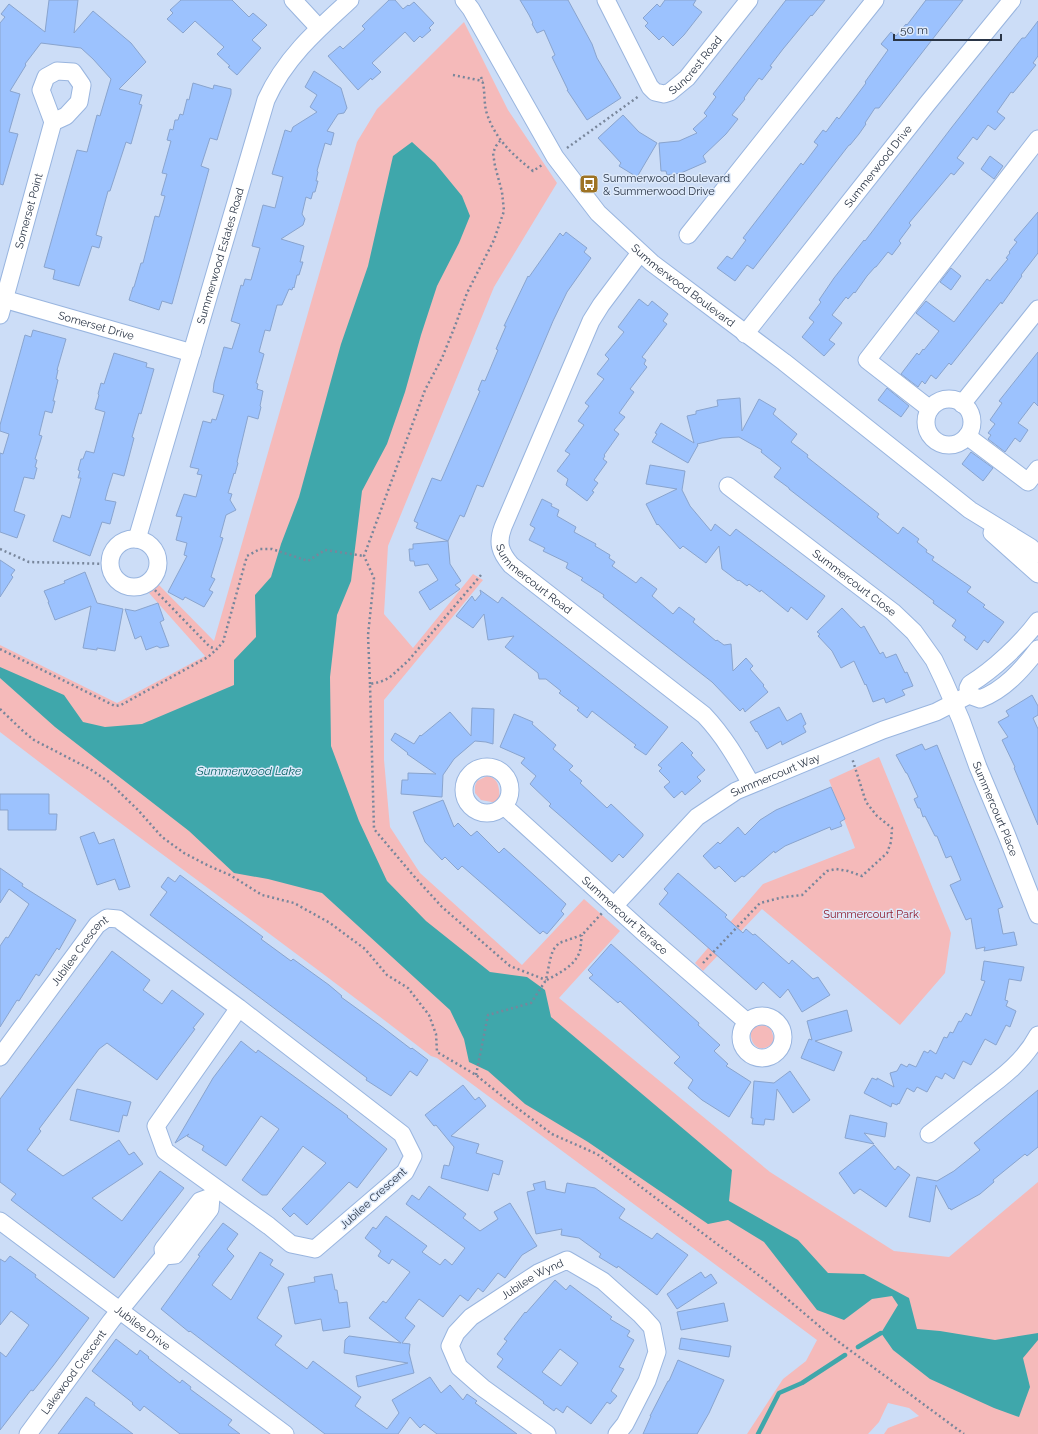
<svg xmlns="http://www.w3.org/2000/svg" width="1038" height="1434" viewBox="0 0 1038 1434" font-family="Raleway,sans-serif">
<rect width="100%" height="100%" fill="#ccddf7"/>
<!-- green -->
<path fill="#f5baba" d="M464 22 508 110 557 183 494 287 388 546 384 614 413 648 473 574 483 580 384 700V760L390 827 420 873 522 965 584 899 620 931 559 998 770 1172 894 1251 949 1257 1038 1182V1434H884L888 1428 919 1416 909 1408 888 1403 879 1422 868 1434H747L783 1379 806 1361 817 1340 437 1058 431 1056C289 946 143 842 0 732V645L117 703 205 656 149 593 158 584 214 641 357 142 377 109Z
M879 757 951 933 945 973 900 1025 762 909 703 971 695 963 763 884 855 848 829 780Z
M487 776C500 778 499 790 500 800L497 803 481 800 475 793V786L477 781Z
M764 1025 771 1029 774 1039C772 1046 766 1049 759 1048 751 1044 750 1036 751 1027Z"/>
<!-- water -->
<path fill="#3fa7ab" d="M412 142 435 163 462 196 470 216 459 243 437 286 421 335 405 392 387 444 362 491 351 581 337 615 330 677 331 746 359 821 387 881 426 921 490 972 527 977 545 990 551 1017 732 1170 729 1201 798 1240 828 1273 864 1274 909 1298 917 1329 940 1331 995 1340 1038 1333V1340L1023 1358 1030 1387 1019 1417 994 1408 930 1379 893 1350 881 1333 898 1305 892 1296 872 1299 844 1320 817 1310 764 1242 728 1220 708 1224 588 1142 525 1104 488 1071 469 1062 464 1039 450 1010 322 893 268 879 234 873 189 831 55 727 0 678V667L64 695 83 722 105 727 142 724 234 685V660L256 637 255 595 271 577 281 544 299 497 341 344 368 266 393 156Z"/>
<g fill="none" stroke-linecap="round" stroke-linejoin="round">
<!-- stream -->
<path stroke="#3fa7ab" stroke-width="4.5" d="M858 1347 881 1333
M758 1434 779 1393 802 1383 845 1355"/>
</g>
<!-- building -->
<path fill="#9cc2fe" stroke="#89a4ce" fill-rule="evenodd" d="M49 0H78L74 33 93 11 131 43 146 62 119 89 142 95 139 104 142 105 131 144 126 142 110 191H108L96 235 102 237 99 248 92 246 79 286 53 279 55 270 44 267 77 150 87 152 97 115 100 116 111 79 93 59 81 48 41 43 25 64 26 65 10 91 20 94 9 132 18 134 3 185 0 184V23L5 17 1 14 9 4 45 32Z
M181 0H232L249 17 253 13 267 25 252 40 261 48 237 75 228 67 230 66 217 54 224 47 195 21 183 33 167 19 173 13 170 10Z
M389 0H395L403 9 408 5 409 6 414 2 434 23 429 28 431 30 422 38 420 36 414 42 405 32 372 63 381 72 372 80 371 78 358 90 328 56 340 46 343 49 365 29 362 26Z
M520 0H568L592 44 597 58 621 98 587 120 567 90H568L552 57 555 55 544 30 537 33 532 24 533 23 529 15Z
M665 0H696L693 5 702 12 684 35 673 46 663 36 659 40 645 26 648 23 643 18 657 4 660 7Z
M786 0H825L812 16 811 15 783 49 770 66 772 67 762 80 759 78 744 98 745 99 732 115 738 119 726 134 703 156 706 162 681 173 667 175 666 171H661L659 143 679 141 697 133 693 129 707 116 704 113 716 97 713 94Z
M926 0H963L879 108H875L865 123 866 124 859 134 850 145H849L753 269 747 265 735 281 717 268 727 256 732 259 746 240 743 238 801 163 803 165 818 145 814 142 823 130 826 132 837 117 839 119 866 83 865 82 888 50 881 44 891 32 896 36 906 24 907 25Z
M1038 21V56L1033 63 1036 65 1013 93 1011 92 997 112 1005 118 995 130 988 125 977 140 973 137 957 158 964 163 954 175 951 173 909 223 911 225 899 241 901 243 892 255 888 252 876 267H875L867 276 855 293 854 292 848 299 846 297 832 315 842 323 829 340 835 344 824 356 802 337 814 322 809 318 821 302 819 300 834 278 864 240 865 241 952 127 1014 48 1022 38H1025Z
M314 71 341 88 347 108 344 113 338 114 327 131 334 133 331 145 325 143 317 171 318 172 316 181H318L315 192H313L311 199 306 197 302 214 305 219 303 225 281 239 304 246 300 262H303L299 275H297L294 288 293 287 292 290 289 289 282 305H277L270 331 265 330 259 352 264 354 256 383 258 384 257 389 263 391 260 406 261 407 258 419 248 416 237 462 238 463 235 474 234 473 228 493 232 494 230 500 236 510 226 515 220 537 223 538 211 577 215 579 209 590 213 592 204 607 185 597 183 600 168 592 187 556 184 555 187 543 176 540 182 517 176 516 184 494 196 497 202 475 197 474 199 469 190 467 203 421 211 423 212 419 216 420 224 395 213 392 214 383 224 347 232 349 240 324 231 321 241 285 243 286 245 279 251 280 260 248 252 246 263 205 275 208 283 177 272 174 285 130 291 132 293 127 317 112 310 107 317 95 305 87Z
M193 83 213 89 214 85 231 89V94L217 140 210 138 201 166 209 169 172 304 162 301 159 310 129 300 133 287H134L141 263H143L155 216 159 217 165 196 161 195 167 174 162 173 171 141 167 140 170 129 173 130 175 120H178L180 114 183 115 187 99 189 100Z
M623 115 639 132 657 143 637 177 619 166 621 163 598 138Z
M990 156 1003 166 994 179 981 169Z
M1038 212V253L1021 275 1022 276 1002 304 1001 302 951 365 949 363 936 379 931 375 925 384 922 381 918 387 901 374 917 353 919 355 923 349 924 350 939 331 916 313 926 301 954 322 987 279 990 281 992 278 1008 259 1006 258 1010 253 1009 252 1017 242 1014 240Z
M566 232 587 248 584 252 591 258 567 292 553 321 483 487 477 485 464 517 460 515 448 541 450 564 461 581 455 585 460 589 430 610 419 592 438 580 428 564 415 566 414 561H410L409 549H413V544L448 541 416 528 418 523 414 521 432 478 441 481 480 391 478 390 482 380 485 381 498 350 496 349 506 326H504L528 276 529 277 560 233 563 236Z
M951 268 961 276 951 290 940 282Z
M639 299 648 306 652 301 668 314 663 321 667 324 642 357 646 360 644 364 647 367 630 389 634 392 619 413 625 417 614 430 619 434 604 455 605 456 603 459 607 462 594 480 598 483 592 491 594 492 587 501 566 485 568 479 557 471 570 454 565 451 584 425 578 421 589 406 585 403 604 379 597 374 609 359 605 355 624 332 618 327Z
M33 330 66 339 57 370H58L56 379 58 380 53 401H55L52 413 45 411 39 435 42 436 35 459 37 460 35 467 37 468 34 479 24 477 14 511 25 515 17 538 0 532V453L3 454 9 434 0 431V425L25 335 31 337Z
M1038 352V406L1034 402 1018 423 1028 430 1020 442 1015 438 1005 452 988 439 991 435 988 433 995 424 990 420 1002 403 999 401Z
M114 353 147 363 146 367 154 369 141 414 139 413 132 437 134 438 124 476 113 473 108 489 105 500 116 502 110 524 102 522 90 556 53 541 62 515 70 518 81 478H78L80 471 78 470 81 459H83L86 451 94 453 105 412 95 409 99 395 98 394 101 383 104 384Z
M887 388 909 406 901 417 878 400Z
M740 398 742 431 759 399 776 409 773 414 797 434 791 442 808 455 807 457 879 514 877 517 898 534 903 527 919 539 917 542 927 550 926 552 934 557 932 560 971 587 967 592 985 605 983 607 1004 622 988 643 984 640 977 650 964 640 966 637 952 626 956 620 933 603 934 601 789 489V488L774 477 781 468 761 452 762 450 739 437 722 438 697 444 698 445 688 463 652 442 657 434 655 433 661 423 694 443 687 416 696 414V411L718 406 717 400Z
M971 452 993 468 983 481 962 464Z
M650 465 685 471 682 490 690 506 711 531 715 524 730 536 736 529 825 596 807 620 791 607 788 612 761 590 760 592 749 584 747 586 739 580 738 581 722 569 719 546 706 563 683 546 680 549 658 524 657 525 646 504 677 489 646 484Z
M542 499 552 504 551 506 559 510 557 516 576 527 574 532 596 544 595 546 610 555 609 558 615 562 612 566 636 583 641 577 657 589 652 596 673 614 679 607 695 619 693 622 716 641 717 640 724 645 731 644 733 671 746 658 753 666 750 669 764 685 763 686 768 692 745 712 743 708 740 711 712 682 603 597 604 595 581 580 583 578 566 568 568 563 543 551 545 548 529 540 535 528 530 525Z
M0 560 15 570 11 575 13 577 0 597Z
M85 572 97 603 123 609 115 651 97 648V650L83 648 91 606 55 620 48 602H49L44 591 65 583 64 581Z
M480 590 498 603 502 597 668 727 646 755 634 747 636 745 592 711 587 718 577 710 579 708 559 693 561 691 546 679H539L538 673 505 647 514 636 488 640 484 614 473 628 456 616 472 596 475 601 481 594Z
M158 603 164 620 160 622 169 646 160 648 157 646 146 650 141 636 135 639 125 609 135 611Z
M842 608 861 628 864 626 880 654 883 652 886 658 896 654 905 673 907 672 913 686 902 690 905 695 886 703 884 698 873 702 866 684 865 685 854 661 841 668 832 651 818 636 820 634 817 632Z
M1032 695 1038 706V715L1033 718 1038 729V825L1014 768 1015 767 1002 740 1008 737 998 722 1009 716 1006 711Z
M779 707 787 721 801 713 806 724 803 726 806 732 782 745 781 741 767 749 757 731 756 732 750 722Z
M472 708 494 709 493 744 486 742 475 741 454 759 443 775 442 797 401 794 402 780H408V773L436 774 407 754 408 753 391 740 395 733 414 744 420 735 421 736 450 712 471 736Z
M514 714 533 722 532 724 556 745 553 749 573 766 569 770 582 781 580 783 607 808 611 804 643 834V836L623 858 619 854 612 862 564 819 549 806 551 804 530 784 536 776 521 763 525 758 500 747Z
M682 742 693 753 691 755 705 770 697 777 701 781 685 795 682 791 674 798 664 787 670 782 659 771 662 768 658 765Z
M922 744 925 750 937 745 1003 907 998 909 1003 934 1014 932 1017 945 984 951 985 947 976 949 971 918 966 920 950 885 961 880 951 856 946 858 937 836H935L925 816 923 817 920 808H918L914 799 918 797 907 773H906L896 755Z
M831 787 845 819 840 822 842 826 831 830 830 827 785 846 775 853 774 851 744 877 742 876 735 882 719 866 715 869 703 856 718 842 720 844 738 827 745 835 760 820 776 810Z
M0 794H49V814H57L56 830H8V810H0Z
M443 800 454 827 458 823 471 836 477 831 499 853 504 848 566 904 561 911 564 914 547 934 543 931 540 934 462 866 458 870 445 857 442 860 425 842 413 812Z
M94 832 99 844 114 839 130 887 119 890 115 879 97 885 80 837Z
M0 868 23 884 22 886 76 920 59 950 57 948 39 976 36 974 19 1001 17 1000 0 1027V946L6 937 8 938 29 904 9 889 0 903Z
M678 873 727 915 725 917 743 933 746 929 753 935 755 934 789 964 792 960 813 979 818 977 830 995 802 1012 788 989 780 998 763 982 756 990 659 904 668 893 664 889Z
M180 875 263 937 261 939 291 961 293 959 329 985 342 996 341 997 381 1026 411 1049 412 1048 428 1060 417 1076 410 1071 391 1096 366 1080 367 1078 150 915 167 892 161 887 168 877 175 882Z
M611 944 699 1023 698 1025 720 1045 714 1051 728 1064 726 1066 751 1082 729 1117 702 1100 688 1088 693 1080 674 1063 680 1057 620 1001 618 1003 589 978 593 975 588 970Z
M112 951 150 980 143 990 162 1004 172 990 204 1014 193 1028 195 1029 157 1080 107 1043 99 1049 39 1129 41 1131 27 1150 63 1176 119 1140 129 1155 134 1152 143 1164 92 1198 122 1221 160 1171 184 1188 114 1278 11 1200 16 1194 0 1182V1099Z
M984 961 1024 967 1021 981 1009 979 1005 1000 1008 1001 1006 1006 1016 1011 1010 1027 1006 1025 996 1045 985 1039 971 1065 963 1061 954 1079 945 1073 942 1079 936 1076 927 1092 917 1087 914 1092 907 1088 899 1104 898 1103 897 1105 892 1103 891 1107 864 1093 872 1078 877 1080V1078L894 1087 890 1073 897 1071 901 1064 907 1067 909 1064 916 1067 924 1051 928 1053 930 1050 936 1054 944 1037 947 1038 950 1032 953 1033 959 1021 961 1022 966 1013 971 1016 985 981 981 980Z
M847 1010 852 1031 815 1041 842 1052 834 1071 801 1058 809 1039 812 1040 807 1021Z
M241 1041 256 1053 258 1050 348 1116 347 1117 387 1149 357 1188 349 1182 307 1225 294 1213 290 1217 282 1209 326 1163 304 1147 303 1146 267 1195H262L242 1180 279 1129 261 1116 226 1166 202 1150 204 1146 187 1136 189 1134 175 1143 213 1078Z
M790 1071 810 1100 793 1113 777 1089 774 1120 765 1119 764 1125 752 1124 753 1118H751L754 1081 774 1083Z
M463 1085 475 1100 479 1097 486 1106 451 1136 479 1144 476 1153 503 1161 499 1175 493 1173 488 1191 441 1178 444 1165 449 1166 454 1147 436 1125 434 1126 425 1115Z
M77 1089 131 1102 127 1116 123 1115 119 1132 70 1120Z
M1038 1090V1147L1027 1156 1025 1154 993 1180 994 1182 980 1194 951 1210 950 1208 949 1209 936 1185 930 1222 909 1217 917 1177 937 1181 954 1171 980 1150 974 1143Z
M850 1115 887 1123 885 1137 864 1133 874 1144 845 1138Z
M874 1145 895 1170 898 1166 910 1175 886 1207 860 1189 854 1194 839 1173Z
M545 1181 546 1189 565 1193 567 1183 595 1188 625 1209 619 1218 652 1239 657 1233 688 1255 657 1295 618 1266 617 1268 599 1257 601 1254 579 1238 561 1235 562 1229 536 1234 527 1192 535 1190 533 1184Z
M429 1186 466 1214 463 1218 480 1231 498 1219 494 1212 510 1203 537 1246 522 1255 505 1278 498 1273 483 1292 478 1288 468 1301 460 1295 443 1317 419 1299 405 1318 415 1326 402 1343 410 1344 409 1353 414 1373 358 1387 356 1376 408 1363 344 1353 345 1340 349 1336 401 1343 369 1318 383 1301 386 1303 410 1272 392 1259 389 1264 378 1256 381 1251 365 1238 373 1227 376 1229 386 1216 427 1246 422 1252 440 1265 445 1259 452 1265 465 1248 406 1204 412 1195 419 1200Z
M223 1223 238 1234 227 1249 234 1256 212 1285 231 1300 260 1252 273 1260 270 1265 284 1274 257 1318 282 1336 275 1345 307 1369 313 1361 361 1397 355 1406 387 1429 399 1413 392 1400 430 1377 441 1393 450 1385 463 1400 467 1394 477 1401 475 1403 517 1434H437L424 1424 420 1428 410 1417 398 1434H325L190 1331 189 1332 161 1309 200 1256 198 1255Z
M10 1256 36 1275 35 1277 89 1318 53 1366 33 1391 31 1390 0 1430V1352L6 1357 29 1325 11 1311 0 1325V1259L5 1262Z
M701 1272 705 1278 711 1274 717 1283 677 1309 667 1294Z
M332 1274 335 1290H337L339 1303 347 1302 350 1327 323 1331 321 1319 295 1324 288 1287 315 1282 314 1277Z
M555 1280 566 1290 570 1285 612 1317 610 1319 630 1331 627 1336 634 1340 619 1367 624 1369 611 1391 617 1396 610 1404 607 1402 591 1424 567 1406 563 1413 556 1408 554 1411 543 1403 544 1402 497 1367 503 1359 497 1354 507 1341 504 1339 525 1312 526 1313ZM560 1349 578 1363 561 1386 542 1372Z
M724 1303 728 1321 681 1330 677 1312Z
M681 1338 731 1346 729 1357 679 1349Z
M116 1339 137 1355 140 1350 149 1357 148 1358 180 1383 182 1380 191 1387 190 1389 232 1420 228 1425 240 1434H180L144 1406 140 1411 132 1404 133 1403 92 1371Z
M678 1360 724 1380 709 1413 697 1434H643L651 1416H650L668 1381H669Z
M86 1397 95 1403 94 1405 133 1434H58Z"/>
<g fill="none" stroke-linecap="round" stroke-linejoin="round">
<defs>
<g id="minor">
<path d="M293 0 319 28"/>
<path id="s1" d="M464 0 471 9 555 157 598 213 652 263 784 362 970 510 1030 547 1038 554"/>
<path id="s2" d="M606 0 650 87 655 92 664 94 670 92 687 78 749 0"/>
<path d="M688 235 875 0"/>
<path id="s3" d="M640 253 601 305 591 321 503 527C497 543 500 552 511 565L704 715C724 736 737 759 751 784"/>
<path id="s4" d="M0 298 192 353"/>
<path id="s5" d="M0 315 53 122 66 116 79 102 82 85 73 72 57 71 46 77 41 90 53 122"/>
<path id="s6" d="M745 334 927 104 1012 0"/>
<circle cx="949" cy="422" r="23"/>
<path d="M962 404 1038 309"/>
<path d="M930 409 867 360 1038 139"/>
<path d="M967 436 1028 482 1038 469"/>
<path id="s7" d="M728 486 893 612 914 632 934 660 944 681 961 720 978 767 1007 836 1038 915"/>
<path d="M992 533 1038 574"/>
<path id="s8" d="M137 539 266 100C285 58 317 30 350 0"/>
<circle cx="134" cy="563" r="24"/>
<path d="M969 695 968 688 970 684C993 670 1022 643 1038 621"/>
<circle cx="487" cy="790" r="23"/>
<path id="s9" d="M504 806 643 932 747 1022"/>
<path id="s10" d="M614 906 697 817 736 791 883 730 936 712 969 695 980 699C1004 690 1022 670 1038 649"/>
<circle cx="762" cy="1037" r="21"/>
<path id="s11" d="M0 1057 97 925 107 918 118 919 239 1008 402 1134 413 1156 405 1172 315 1249 291 1244 269 1226 165 1151 156 1126 239 1008"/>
<path d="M929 1134C946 1121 963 1108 980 1094 1003 1077 1025 1060 1038 1035"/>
<path id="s12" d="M0 1221 285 1434"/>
<path d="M164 1256 163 1249 200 1201 211 1197 216 1190"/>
<path id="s13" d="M28 1434 111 1321 164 1256 175 1255 210 1209 211 1197"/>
<path id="s14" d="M547 1434 483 1388 459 1367 450 1346 456 1333 471 1317 538 1273 567 1260 603 1281 641 1315 652 1327 657 1352 647 1381 625 1424 617 1434"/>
</g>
</defs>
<!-- minor casing -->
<use href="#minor" stroke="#99b5df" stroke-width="19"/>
<!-- path -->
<path stroke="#78869b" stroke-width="2.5" stroke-dasharray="2 3" stroke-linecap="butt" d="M453 75 483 81
M481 77C486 89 483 102 487 114 496 140 512 154 533 171L542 165
M567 148 639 96
M0 549 29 562 110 564
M481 575 408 661 389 678 380 682 370 684 374 829 412 874 442 907 510 966 546 980
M148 583 210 647 217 649 223 642 247 556 260 549H272L308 561 325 550 364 556
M0 649 115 706 121 705 208 657 217 649
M370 684 368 635 374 578 364 556 425 390 442 358 455 326 467 293 494 240 504 211 502 192 495 166 493 153 496 146 500 141
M0 709 24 732 34 740 90 769 109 782 138 810 162 837 184 853 209 866 230 875 262 895 294 903 330 923 365 949 387 975 408 988 429 1015 436 1034 437 1052 476 1075 513 1105 552 1134 597 1154 765 1280 832 1337 964 1434
M703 963 760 903 784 897 802 895 827 871 836 869 848 871 862 876 887 853 891 842 892 828 877 816 866 802 852 758
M547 980C559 973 575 966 580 951 581 946 581 940 582 935
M476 1075 488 1015 531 1003 546 980 550 960 553 950 559 943 582 935 602 913"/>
<!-- minor -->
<use href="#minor" stroke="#fff" stroke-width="17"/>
</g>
<!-- icons -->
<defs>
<symbol id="bus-square" viewBox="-11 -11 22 22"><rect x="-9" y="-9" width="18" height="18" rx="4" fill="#9e7323" stroke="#deeafb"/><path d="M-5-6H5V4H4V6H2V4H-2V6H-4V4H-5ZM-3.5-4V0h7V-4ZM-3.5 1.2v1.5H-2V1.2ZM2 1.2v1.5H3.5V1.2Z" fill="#fff"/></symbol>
</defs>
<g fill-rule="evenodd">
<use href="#bus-square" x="578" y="173" width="22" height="22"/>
</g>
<g text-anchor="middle" stroke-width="3" stroke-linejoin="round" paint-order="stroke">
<!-- street labels -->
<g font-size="11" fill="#2a3546" stroke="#deeafb">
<text dy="4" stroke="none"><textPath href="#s2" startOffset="157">Suncrest Road</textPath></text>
<text dy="4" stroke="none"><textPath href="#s6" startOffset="214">Summerwood Drive</textPath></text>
<text dy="4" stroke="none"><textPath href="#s5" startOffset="108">Somerset Point</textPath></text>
<text dy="4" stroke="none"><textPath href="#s8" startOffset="295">Summerwood Estates Road</textPath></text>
<text dy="4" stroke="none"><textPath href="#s1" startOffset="364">Summerwood Boulevard</textPath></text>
<text dy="4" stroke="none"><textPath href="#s4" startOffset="100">Somerset Drive</textPath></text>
<text dy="4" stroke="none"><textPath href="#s3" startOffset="375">Summercourt Road</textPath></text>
<text dy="4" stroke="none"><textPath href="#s7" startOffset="159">Summercourt Close</textPath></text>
<text dy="4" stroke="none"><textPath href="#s10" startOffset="211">Summercourt Way</textPath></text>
<text dy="4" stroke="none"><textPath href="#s7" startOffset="432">Summercourt Place</textPath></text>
<text dy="4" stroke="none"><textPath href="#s9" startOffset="163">Summercourt Terrace</textPath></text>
<text dy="4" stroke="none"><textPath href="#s11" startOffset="133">Jubilee Crescent</textPath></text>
<text transform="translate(373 1198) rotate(-42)" y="4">Jubilee Crescent</text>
<text dy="4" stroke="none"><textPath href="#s14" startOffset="242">Jubilee Wynd</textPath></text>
<text dy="4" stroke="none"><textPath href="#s12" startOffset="178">Jubilee Drive</textPath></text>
<text dy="4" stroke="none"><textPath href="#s13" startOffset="77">Lakewood Crescent</textPath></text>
</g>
<!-- poi labels -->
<g font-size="11" fill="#2a3546" stroke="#deeafb" text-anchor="start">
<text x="603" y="182">Summerwood Boulevard<tspan x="603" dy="13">&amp; Summerwood Drive</tspan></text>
</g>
<!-- park labels -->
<g font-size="11" fill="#8e1a2c" stroke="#deeafb">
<text x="871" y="918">Summercourt Park</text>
</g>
<!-- water labels -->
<g font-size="12" font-style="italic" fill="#0c6467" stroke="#deeafb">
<text x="249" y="775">Summerwood Lake</text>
</g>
</g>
<!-- scale -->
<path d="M894 34v6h107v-6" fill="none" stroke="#2a3546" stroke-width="2"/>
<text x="900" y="34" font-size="12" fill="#2a3546" stroke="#deeafb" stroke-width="3" paint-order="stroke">50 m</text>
</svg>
